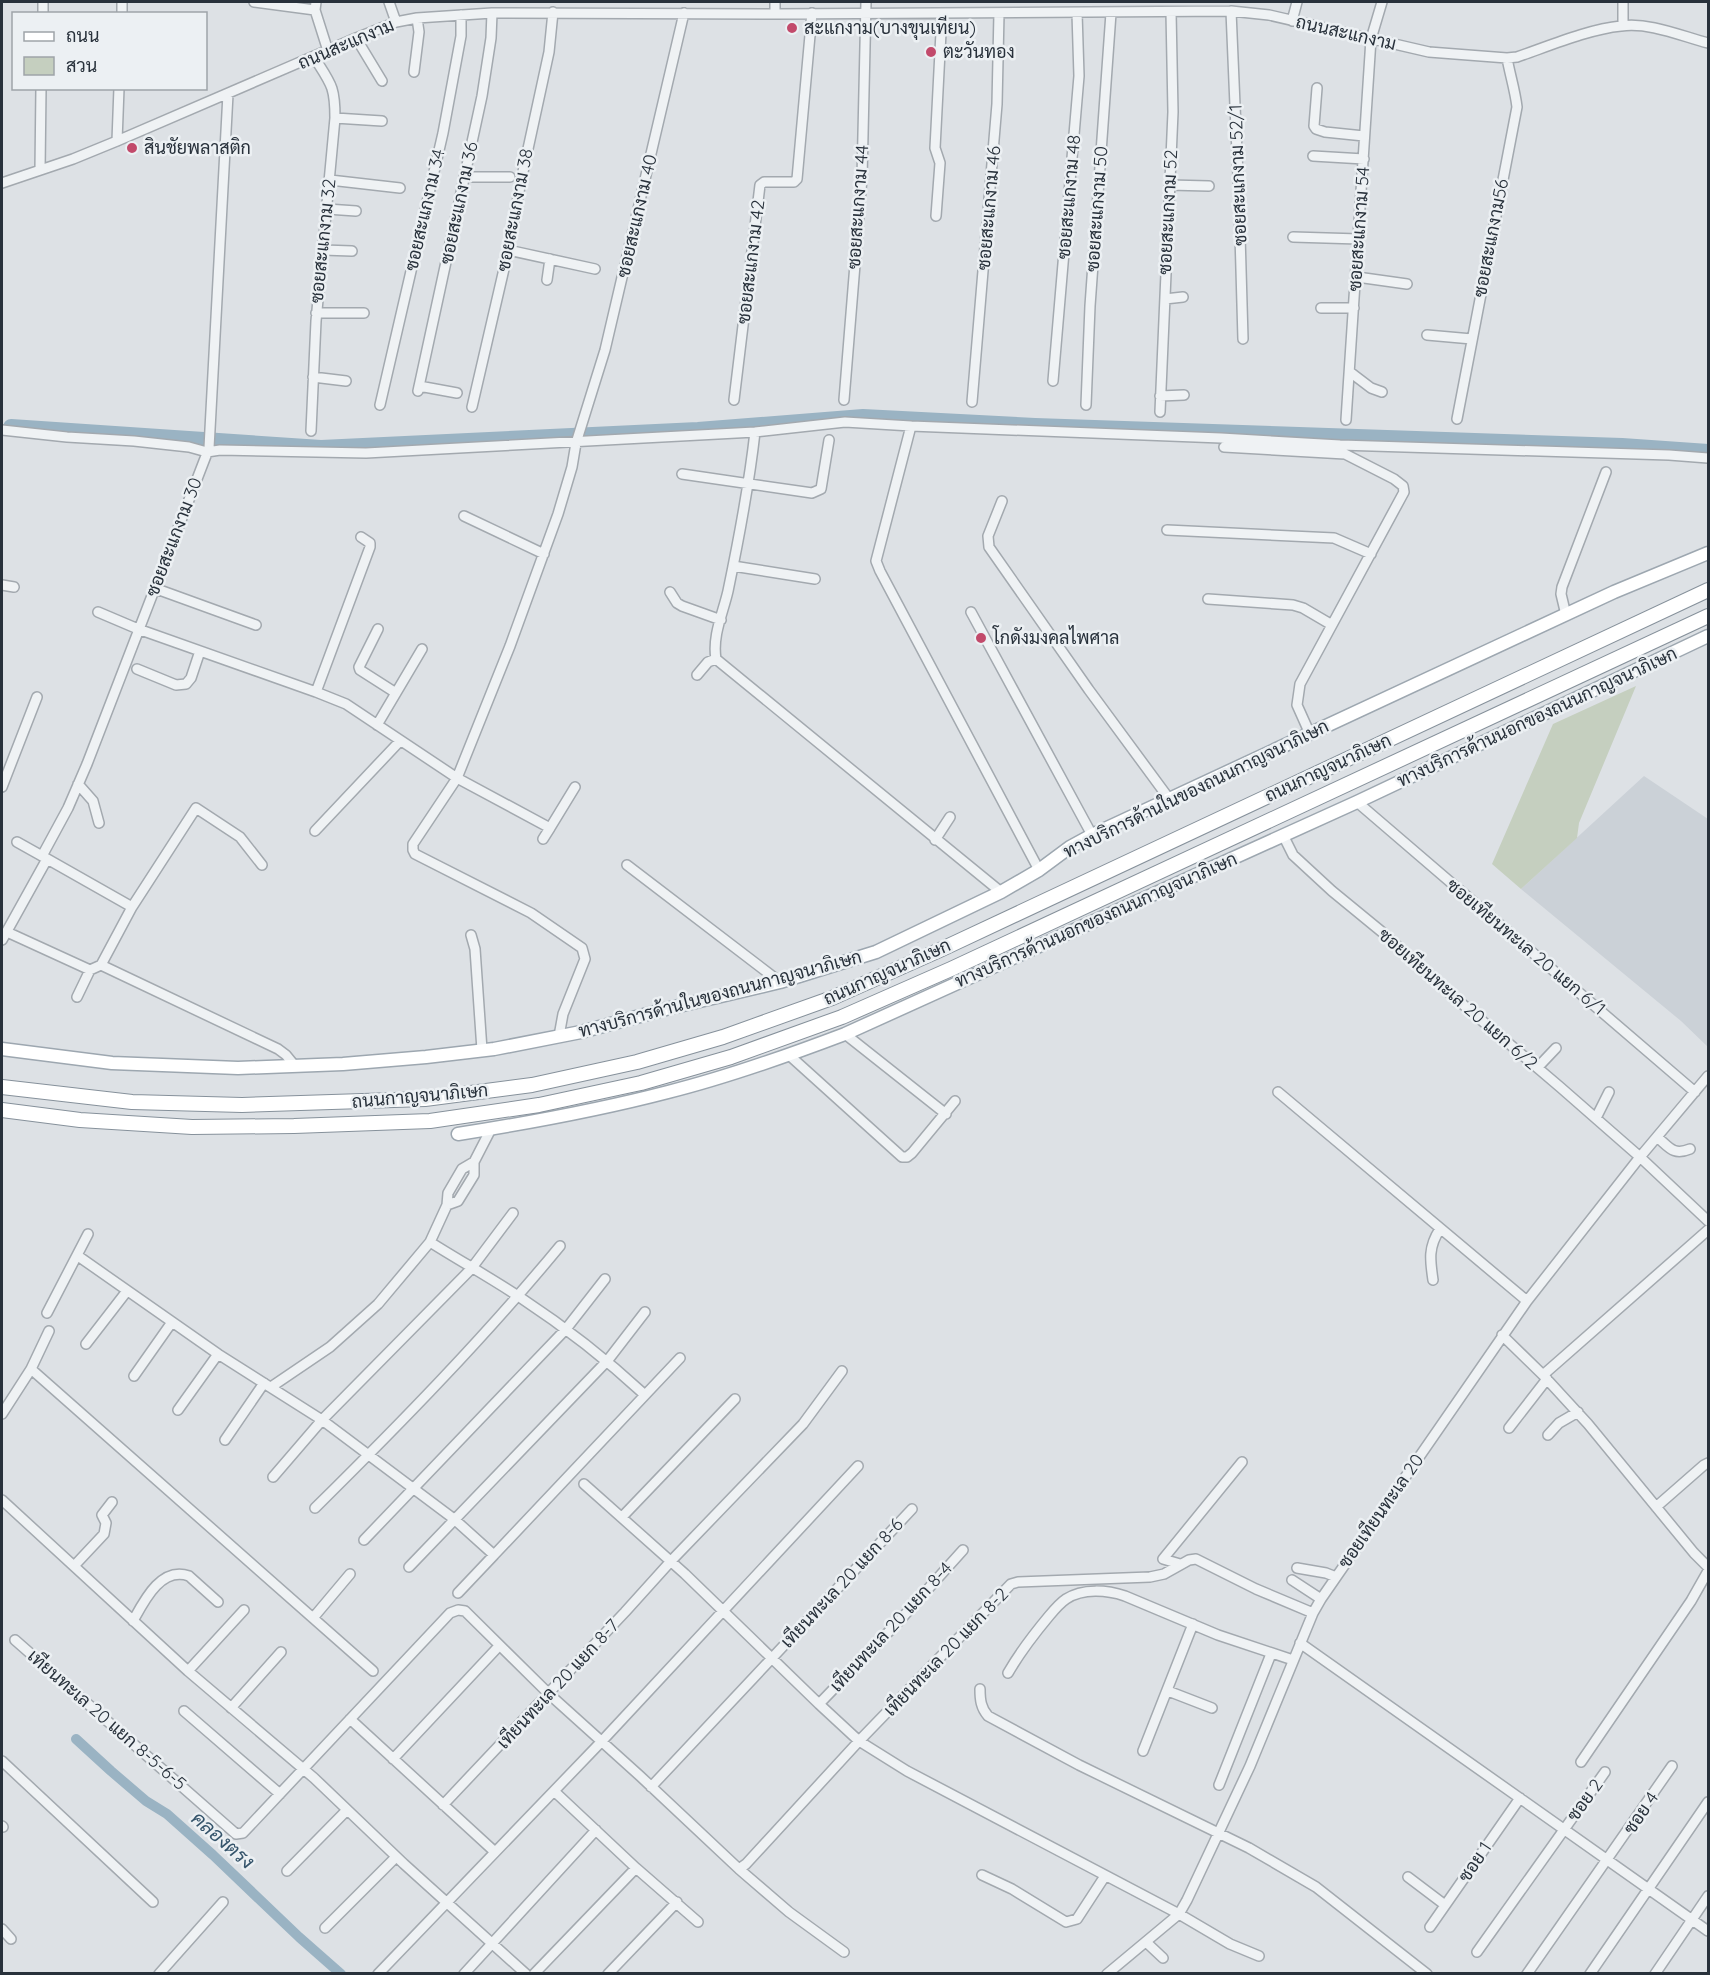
<svg xmlns="http://www.w3.org/2000/svg" width="1710" height="1975" viewBox="0 0 1710 1975" font-family="Quicksand,Sarabun,sans-serif">
<rect width="100%" height="100%" fill="#dde1e5"/>
<!-- built -->
<path fill="#cbd1d7" d="M1644 776 1708 819V1047L1681 1021 1521 889Z"/>
<!-- green -->
<path fill="#c5cfbf" d="M1636 686 1579 823 1577 838 1521 889 1492 864 1553 724Z"/>
<g fill="none" stroke-linecap="round" stroke-linejoin="round">
<!-- canal -->
<path stroke="#9ab3c3" stroke-width="10" d="M76 1739 111 1771 146 1801 167 1814 213 1855 299 1937 341 1974"/>
<!-- river -->
<path stroke="#9ab3c3" stroke-width="16" d="M11 427 321 448 698 430 863 417 1035 426 1622 446 1708 452"/>
<defs>
<path id="minor" d="M254 2 315 10
M316 2 315 10 328 51
M389 2 396 22
M1623 2V25
M1231 11 1239 200 1243 339
M43 14V2
M122 14V2
M775 14V2
M1292 21 1297 2
M356 38 382 81
M414 72 419 32 417 18
M1317 88 1314 126 1316 129 1325 132 1364 136
M335 118 382 121
M117 141 119 88
M1313 156 1364 159
M40 170 41 88
M464 177H510
M330 180 400 188
M2 183 73 159 117 141 356 38 396 22 417 18 492 13 775 14 1231 11 1269 15 1429 52 1507 58 1517 57C1549 46 1589 29 1621 26 1650 22 1681 36 1708 43
M1169 185 1209 186
M327 209 356 211
M936 216 940 163 935 148 942 13
M1293 237 1359 239
M323 250 352 251
M508 250 595 269
M1357 277 1407 284
M547 280 550 259
M1165 299 1183 297
M1321 308H1354
M316 313H364
M1427 335 1472 339
M1350 372 1371 388 1382 392
M313 377 346 381
M1053 381 1079 76 1077 13
M419 386 457 393
M418 391 482 96 491 38 492 13
M1160 396 1184 395
M734 400 760 185 764 182H794L797 179 812 13
M844 400 862 178 866 2
M972 402 997 104 999 13
M380 405 443 133 461 36V15
M1086 405 1090 306 1111 13
M472 407 507 256 521 181 549 52 553 12
M1160 412 1173 112 1171 12
M1457 419 1517 107C1515 90 1510 75 1507 58
M1346 420 1371 39 1382 2
M911 426 1221 438 1340 445 1669 455 1708 458
M2 430 67 437 134 441 189 447 207 452 220 450 366 453 755 432 845 422 911 426 876 561 880 571 1039 870
M311 431 316 321 335 118C335 86 331 84 314 57
M755 432C749 486 739 538 728 591 723 613 712 636 716 659L1001 892
M1224 447 1345 454 1394 479 1403 486 1404 492 1300 684 1297 705 1310 734
M682 474 812 493 821 489 829 440
M1002 501 988 536 989 547 1089 690 1170 800
M464 516 544 554
M1167 530 1334 538 1371 554
M733 566 815 579
M2 585 14 587
M154 588 256 625
M670 592 677 603 682 606 721 620
M1208 599 1293 605 1303 608 1332 625
M98 612 138 629 316 692 346 704 457 778 550 828 575 787
M971 612 1092 835
M1566 615 1561 594 1562 587 1606 472
M378 629 359 667 360 670 396 693
M137 669 176 685 186 684 191 678 200 651
M697 675 708 662 716 659
M316 692 370 547V543L361 537
M377 725 422 649
M78 784 93 801 99 823
M2 787 37 697
M1357 802 1695 1092
M315 831 400 741
M1283 835 1293 855 1332 891 1382 932 1440 985 1560 1087 1640 1157 1708 1221
M543 839 550 828
M935 840 950 817
M17 842 42 856
M262 865 240 837 196 808 132 907 101 965 278 1049 286 1055 295 1066
M627 865 780 982
M132 907 42 856 68 808 87 764 209 448 228 94
M7 932 90 970 101 965
M471 935 475 949 482 1050
M2 940 47 859
M77 997 90 970
M845 1034 946 1114
M559 1036 563 1014 585 959 582 948 531 913 415 854 413 850V844L457 778 510 646 558 514 572 467 576 443 605 350 684 13
M789 1055 902 1157H907L912 1153 955 1101
M1538 1067 1556 1048
M1278 1092 1527 1301
M1596 1118 1609 1092
M1657 1137C1669 1147 1673 1156 1690 1149
M447 1205 458 1201 474 1175V1162L491 1129
M430 1242C460 1261 491 1278 521 1298 565 1327 606 1359 645 1395
M78 1256 218 1354 322 1420 454 1519 494 1555 680 1358
M1433 1280C1430 1260 1428 1247 1440 1229
M47 1313 88 1234
M1502 1335 1543 1375 1588 1424 1694 1553 1708 1567
M86 1344 127 1291
M31 1369 373 1671
M1543 1375 1708 1230
M134 1376 172 1322
M271 1387 330 1347 378 1304 430 1242 447 1205 448 1193 462 1169 474 1162
M178 1410 218 1354
M2 1414 31 1369 49 1331
M1509 1428 1547 1379
M1548 1435 1559 1423 1578 1412
M225 1440 264 1383
M273 1477 322 1420 471 1269 513 1213
M584 1484 685 1574 819 1704 859 1741 907 1771 1179 1914 1230 1944 1259 1956
M2 1500 188 1671 314 1778 404 1864 526 1974
M1656 1507 1704 1465 1708 1463
M315 1508C400 1424 484 1338 560 1246
M622 1517 735 1399
M364 1540 566 1329 605 1279
M1180 1564 1163 1559 1242 1462
M74 1566 104 1534 106 1523 102 1515 112 1502
M409 1567 608 1360 645 1312
M1297 1568 1326 1573 1336 1577
M1292 1580 1321 1599
M458 1593 494 1555
M313 1618 350 1574
M133 1621C144 1601 161 1566 189 1576L218 1602
M15 1640 236 1834 243 1833 450 1613 458 1610 465 1611 549 1694 640 1776 739 1869 746 1864 859 1741 1011 1584 1018 1582 1150 1577 1164 1574 1189 1560 1196 1559 1256 1589 1313 1613
M1300 1643 1708 1931
M188 1671 244 1610
M1008 1673C1020 1652 1034 1634 1049 1616 1054 1610 1060 1603 1066 1599 1083 1588 1107 1590 1125 1596L1218 1635 1293 1660
M980 1689C980 1700 981 1708 988 1716L1079 1765 1249 1848 1316 1887 1427 1974
M1168 1691 1212 1708
M819 1704 901 1619 963 1550
M231 1708 281 1652
M184 1711 280 1794
M350 1719 495 1852
M1143 1751 1193 1624
M393 1759 499 1646
M2 1761 153 1902
M1581 1762 1691 1601 1708 1571
M1219 1785 1271 1654
M651 1787 912 1509
M554 1791 636 1868 698 1922
M443 1805 625 1612 671 1561 803 1424 842 1371
M2 1826 3 1827
M739 1869 789 1912 844 1952
M287 1871 347 1810
M982 1875 1012 1889 1066 1922 1077 1919 1105 1876
M1408 1877 1445 1905
M1430 1927 1520 1798
M325 1928 396 1857
M2 1929 11 1939
M1146 1942 1163 1958
M1477 1952 1605 1772
M159 1974 223 1902
M378 1974 602 1741 858 1466
M464 1974 596 1830
M534 1974 636 1868
M608 1974 677 1902
M1107 1974 1179 1914 1187 1900 1250 1766 1313 1613 1321 1599 1527 1301 1640 1157 1708 1076
M1527 1974 1672 1766
M1590 1974 1708 1802
M1655 1974 1708 1896"/>
<path id="major" d="M2 1049 112 1063 238 1068 343 1064 426 1057 494 1049 581 1032 666 1009 780 982 876 952 1001 892 1039 870 1070 847 1092 835 1614 592 1708 553
M458 1134C528 1123 599 1110 668 1092 728 1077 787 1056 845 1034L1357 802 1708 636"/>
<path id="highway" d="M2 1087 132 1102 242 1105 425 1099 532 1085 637 1062 723 1037 832 998 942 949 1708 590
M2 1110 80 1120 192 1127 294 1126 430 1121 539 1105 641 1083 731 1057 842 1017 951 969 1708 616"/>
</defs>
<!-- minor casing -->
<use href="#minor" stroke="#a3a9af" stroke-width="12"/>
<!-- major casing -->
<use href="#major" stroke="#9da7b0" stroke-width="15"/>
<!-- highway casing -->
<use href="#highway" stroke="#86919b" stroke-width="16"/>
<!-- minor -->
<use href="#minor" stroke="#eff2f4" stroke-width="9"/>
<!-- major -->
<use href="#major" stroke="#fff" stroke-width="12"/>
<!-- highway -->
<use href="#highway" stroke="#fff" stroke-width="14"/>
</g>
<!-- markers -->
<g fill="#c24a6b" stroke="#ecf0f3" stroke-width="2">
<circle cx="792" cy="28" r="6"/>
<circle cx="931" cy="52" r="6"/>
<circle cx="132" cy="148" r="6"/>
<circle cx="981" cy="638" r="6"/>
</g>
<g text-anchor="middle" stroke-width="5" stroke-linejoin="round" paint-order="stroke">
<!-- poi labels -->
<g font-size="18" fill="#28313b" stroke="#ecf0f3" text-anchor="start">
<text x="804" y="34">สะแกงาม(บางขุนเทียน)</text>
<text x="943" y="58">ตะวันทอง</text>
<text x="144" y="154">สินชัยพลาสติก</text>
<text x="993" y="644">โกดังมงคลไพศาล</text>
</g>
<!-- street labels -->
<g font-size="18" fill="#28313b" stroke="#ecf0f3">
<text transform="translate(1346 33) rotate(13)" y="6">ถนนสะแกงาม</text>
<text transform="translate(346 44) rotate(-23)" y="6">ถนนสะแกงาม</text>
<text transform="translate(1238 175) rotate(-92)" y="6">ซอยสะแกงาม 52/1</text>
<text transform="translate(1069 197) rotate(-85)" y="6">ซอยสะแกงาม 48</text>
<text transform="translate(459 203) rotate(-78)" y="6">ซอยสะแกงาม 36</text>
<text transform="translate(858 207) rotate(-86)" y="6">ซอยสะแกงาม 44</text>
<text transform="translate(989 208) rotate(-85)" y="6">ซอยสะแกงาม 46</text>
<text transform="translate(1097 209) rotate(-86)" y="6">ซอยสะแกงาม 50</text>
<text transform="translate(425 210) rotate(-77)" y="6">ซอยสะแกงาม 34</text>
<text transform="translate(515 210) rotate(-79)" y="6">ซอยสะแกงาม 38</text>
<text transform="translate(1168 212) rotate(-87)" y="6">ซอยสะแกงาม 52</text>
<text transform="translate(637 216) rotate(-77)" y="6">ซอยสะแกงาม 40</text>
<text transform="translate(1359 229) rotate(-86)" y="6">ซอยสะแกงาม 54</text>
<text transform="translate(1491 238) rotate(-79)" y="6">ซอยสะแกงาม56</text>
<text transform="translate(323 241) rotate(-84)" y="6">ซอยสะแกงาม 32</text>
<text transform="translate(751 262) rotate(-83)" y="6">ซอยสะแกงาม 42</text>
<text transform="translate(174 537) rotate(-69)" y="6">ซอยสะแกงาม 30</text>
<text transform="translate(1537 717) rotate(-25)" y="6">ทางบริการด้านนอกของถนนกาญจนาภิเษก</text>
<text transform="translate(1328 768) rotate(-25)" y="6">ถนนกาญจนาภิเษก</text>
<text transform="translate(1196 789) rotate(-26)" y="6">ทางบริการด้านในของถนนกาญจนาภิเษก</text>
<text transform="translate(1096 920) rotate(-24)" y="6">ทางบริการด้านนอกของถนนกาญจนาภิเษก</text>
<text transform="translate(1526 947) rotate(40)" y="6">ซอยเทียนทะเล 20 แยก 6/1</text>
<text transform="translate(887 972) rotate(-24)" y="6">ถนนกาญจนาภิเษก</text>
<text transform="translate(720 994) rotate(-15)" y="6">ทางบริการด้านในของถนนกาญจนาภิเษก</text>
<text transform="translate(1458 999) rotate(41)" y="6">ซอยเทียนทะเล 20 แยก 6/2</text>
<text transform="translate(420 1096) rotate(-5)" y="6">ถนนกาญจนาภิเษก</text>
<text transform="translate(1381 1511) rotate(-55)" y="6">ซอยเทียนทะเล 20</text>
<text transform="translate(842 1583) rotate(-47)" y="6">เทียนทะเล 20 แยก 8-6</text>
<text transform="translate(891 1627) rotate(-47)" y="6">เทียนทะเล 20 แยก 8-4</text>
<text transform="translate(946 1652) rotate(-46)" y="6">เทียนทะเล 20 แยก 8-2</text>
<text transform="translate(558 1684) rotate(-47)" y="6">เทียนทะเล 20 แยก 8-7</text>
<text transform="translate(107 1720) rotate(41)" y="6">เทียนทะเล 20 แยก 8-5-6-5</text>
<text transform="translate(1585 1800) rotate(-54)" y="6">ซอย 2</text>
<text transform="translate(1641 1813) rotate(-56)" y="6">ซอย 4</text>
<text transform="translate(1475 1862) rotate(-56)" y="6">ซอย 1</text>
</g>
<!-- water labels -->
<g font-size="20" font-style="italic" fill="#35546b" stroke="#ecf0f3">
<text transform="translate(223 1840) rotate(41)" y="7">คลองตรง</text>
</g>
</g>
<!-- border -->
<rect width="1710" height="1975" fill="none" stroke="#28313b" stroke-width="6"/>
<!-- legend -->
<rect x="12" y="12" width="195" height="78" fill="#ecf0f3" stroke="#9ea4a9" stroke-width="1.5"/>
<rect x="24" y="32" width="30" height="9" fill="#ffffff" stroke="#9ea4a9" stroke-width="1.5"/>
<text x="66" y="42" font-size="18" fill="#28313b">ถนน</text>
<rect x="24" y="57" width="30" height="18" fill="#c5cfbf" stroke="#9ea4a9" stroke-width="1.5"/>
<text x="66" y="72" font-size="18" fill="#28313b">สวน</text>
</svg>
